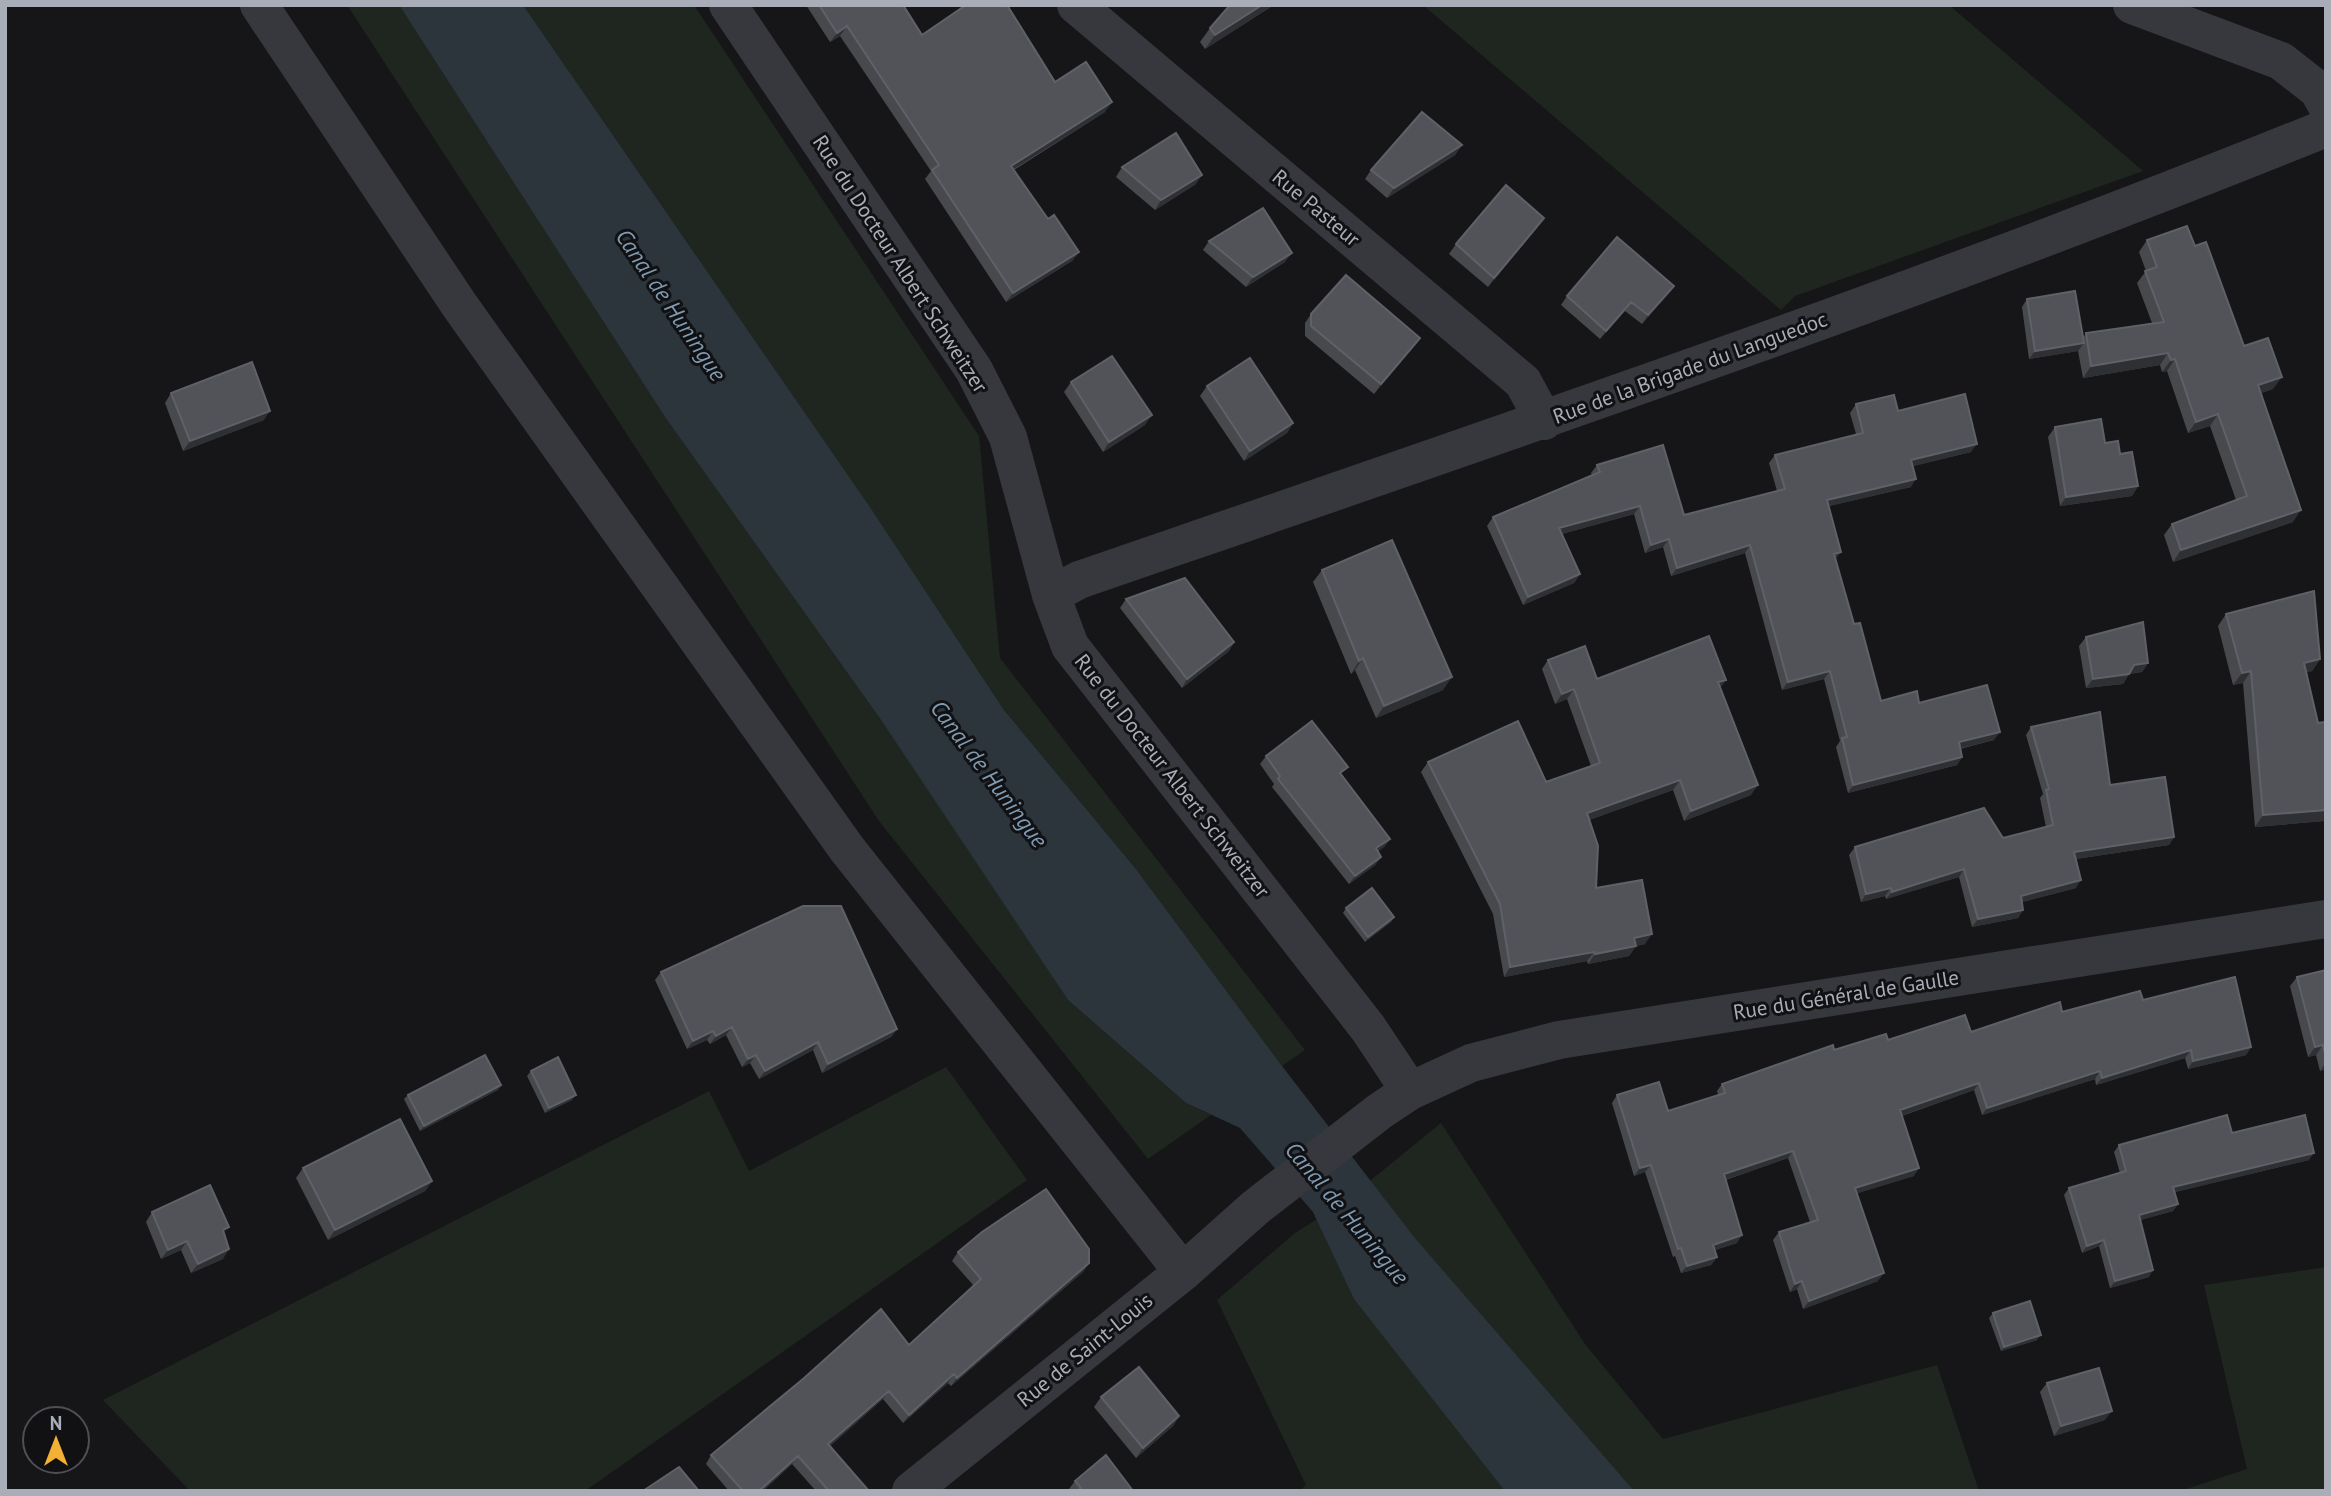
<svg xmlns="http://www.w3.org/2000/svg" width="2331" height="1496" viewBox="0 0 2331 1496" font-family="'PT Sans',sans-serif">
<rect width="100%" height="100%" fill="#161618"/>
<!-- green -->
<path fill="#1e261f" d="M347 5H399L665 417 881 720 1068 1000 1186 1103 1211 1115 1148 1159 879 821Z
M523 5H694L979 436 1000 658 1305 1050 1282 1066 1136 869 1004 710 870 507Z
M1423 5H1949L2143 171 1795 296 1781 310Z
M946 1067 1027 1180 585 1491H190L103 1400 709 1091 749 1171Z
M1441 1123 1585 1344 1663 1439 1937 1365 1979 1491H1299L1306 1485 1217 1300 1295 1233 1344 1202Z
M2326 1267V1491H2180L2247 1469 2204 1285Z"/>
<!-- water -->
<path fill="#2c353c" d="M399 5H523L870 507 1004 710 1136 869 1282 1066 1414 1237 1634 1491H1505L1354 1299 1313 1212 1240 1128 1186 1103 1068 1000 881 720 665 417Z"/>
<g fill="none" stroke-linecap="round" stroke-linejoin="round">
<!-- minor -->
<path stroke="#37383d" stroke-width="38" d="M259 5 460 306 847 849 1183 1272
M728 5 974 370 1008 437 1051 595 1070 646 1368 1028 1410 1091
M1076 5 1523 382 1544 421
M2132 5 2281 61 2318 90 2326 104
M1051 595 1079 580C1497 436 1916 294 2326 128
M911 1491 1183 1272 1256 1207 1380 1111 1410 1091 1471 1063 1559 1040 2326 919"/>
</g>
<!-- wall -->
<path fill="#47494d" d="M806 5H903L922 35 1055 82 1105 112 1014 170 1048 219 1079 252 1072 261 1006 302 925 179 931 171 840 36 830 42Z
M1274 5 1205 49 1200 42 1210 28Z
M1462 145 1455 155 1387 198 1365 179 1371 170Z
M1122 167 1196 184 1155 210 1116 177Z
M1537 228 1488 287 1449 254 1456 244Z
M2147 240 2195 246 2244 346 2273 389 2261 393 2293 522 2173 562 2164 535 2172 524 2236 500 2210 426 2188 433 2167 371 2162 372 2160 365 2083 378 2078 351 2029 359 2022 307 2027 299 2083 338 2086 333 2152 323 2137 283 2146 271 2139 252Z
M1209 241 1285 262 1246 287 1203 250Z
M1668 294 1642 324 1625 311 1600 339 1561 305 1567 296Z
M1311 314 1413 347 1374 394 1305 336V323Z
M1071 382 1145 425 1103 452 1064 392Z
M1207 386 1293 423 1287 433 1244 461 1200 396Z
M171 393 264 420 183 451 165 403Z
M1856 404 1898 411 1971 452 1913 466 1911 487 1829 506 1835 560 1854 624 1881 701 1919 703 1994 740 1960 749 1962 757 1957 765 1848 793 1836 747 1840 741 1824 679 1782 690 1745 553 1671 576 1663 547 1645 553 1634 514 1562 534 1580 574 1574 583 1523 605 1487 526 1493 517 1592 475 1591 473 1597 465 1684 515 1777 491 1769 463 1775 455 1856 434 1850 413Z
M2055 427 2105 443 2138 486 2132 496 2060 506 2048 437Z
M1322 570 1443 690 1376 718 1355 670 1351 674 1313 582Z
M1126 599 1234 642 1229 651 1182 688 1120 608Z
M2226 614 2320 659 2312 671 2306 672 2318 723 2326 733V818L2324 821 2255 827 2243 683 2233 685 2218 626Z
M2086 637 2148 663 2142 672 2129 674 2123 684 2086 688 2079 646Z
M1548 660 1597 679 1720 688 1751 795 1684 821 1673 790 1589 820 1596 888 1645 944 1636 946 1629 956 1588 964 1587 961 1504 977 1493 914 1421 772 1428 762 1546 782 1591 766 1567 699 1555 704 1542 669Z
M2031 727 2110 785 2174 837 2169 845 2076 859V888L2022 902 2023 910 2018 918 1972 927 1959 877 1886 899 1885 896 1861 902 1849 855 1855 847 2003 838 2046 827 2040 798 2043 794 2026 735Z
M1266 756 1342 776 1390 839 1384 847 1378 851 1381 857 1375 865 1349 884 1272 787 1274 784 1260 764Z
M1346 908 1394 917 1391 922 1365 942 1343 913Z
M2326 970V1069L2320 1071 2316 1055 2308 1057 2290 986 2297 977Z
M661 972 897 1029 891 1037 822 1073 813 1050 759 1079 750 1063 742 1067 726 1035 710 1044 707 1040 687 1049 655 980Z
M2143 1000 2251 1047 2246 1055 2188 1069 2185 1058 2096 1085 2095 1079 1982 1115 1974 1090 1902 1116 1914 1176 1857 1193 1878 1281 1803 1309 1797 1289 1790 1292 1773 1240 1779 1232 1810 1222 1788 1158 1726 1180 1737 1243 1715 1250 1717 1257 1711 1265 1681 1273 1675 1256 1673 1257 1645 1172 1634 1176 1612 1103 1617 1095 1668 1111 1718 1095 1717 1091 1722 1084 1834 1050 1888 1040 1971 1032 2062 1012Z
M531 1071 572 1100 545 1113 527 1076Z
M501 1085 498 1090 420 1131 404 1099 408 1095Z
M2232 1133 2309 1160 2174 1192 2178 1204 2173 1211 2140 1220 2149 1277 2110 1288 2099 1246 2082 1253 2064 1195 2069 1188 2120 1173 2114 1152 2119 1145Z
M303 1168 432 1181 425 1191 328 1240 296 1178Z
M152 1212 223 1259 191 1273 181 1250 161 1259 146 1222Z
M958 1252 1089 1263 1083 1272 951 1386 948 1383 903 1423 883 1399 830 1446 869 1491H816L792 1464 763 1491H729L706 1464 711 1455 909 1345 974 1286 952 1261Z
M1993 1313 2037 1340 2001 1351 1989 1318Z
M2047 1383 2105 1420 2054 1436 2040 1392Z
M1101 1397 1179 1416 1173 1426 1136 1458 1094 1407Z
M1075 1481 1133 1491H1070L1069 1489Z"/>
<!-- shaded-wall -->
<path fill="#2f3033" d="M1262 5H1274L1205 49 1215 35Z
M847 26 840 36 830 42 837 33Z
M1112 102 1105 112 1004 175 1011 166Z
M1462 145 1455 155 1387 198 1394 188Z
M1202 175 1196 184 1155 210 1161 200Z
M1544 218 1537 228 1488 287 1494 278Z
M1079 252 1072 261 1006 302 1013 293Z
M1292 253 1285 262 1246 287 1253 277Z
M1674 286 1668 294 1642 324 1648 315Z
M1631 302 1625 311 1600 339 1606 331Z
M1420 338 1413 347 1374 394 1381 384Z
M2084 343 2078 351 2029 359 2035 351Z
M2168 353 2160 365 2083 378 2091 366Z
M2175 359 2167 371 2162 372 2171 360Z
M2282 377 2273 389 2250 397 2258 385Z
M270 411 264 420 183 451 190 441Z
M2218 414 2210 426 2188 433 2196 422Z
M1152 415 1145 425 1103 452 1109 442Z
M1293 423 1287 433 1244 461 1250 451Z
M1977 444 1971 452 1906 468 1911 460Z
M1916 479 1911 487 1821 508 1827 500Z
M2138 486 2132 496 2060 506 2066 497Z
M1640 506 1634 514 1554 536 1559 528Z
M2301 510 2293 522 2173 562 2181 550Z
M1669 539 1663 547 1645 553 1651 545Z
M1750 545 1745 553 1671 576 1677 568Z
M1841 552 1835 560 1834 554Z
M1580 574 1574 583 1523 605 1528 597Z
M1234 642 1229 651 1182 688 1187 679Z
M1363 658 1355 670 1351 674 1359 661Z
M2320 659 2312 671 2296 675 2304 663Z
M2148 663 2142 672 2127 674 2134 665Z
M1830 671 1824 679 1782 690 1788 682Z
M2251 671 2243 683 2233 685 2242 673Z
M2129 674 2123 684 2086 688 2093 679Z
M1452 677 1443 690 1376 718 1384 706Z
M1726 680 1719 690 1718 682Z
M1574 689 1567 699 1555 704 1562 694Z
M2000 732 1994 740 1953 750 1959 742Z
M1962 757 1957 765 1848 793 1853 785Z
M1680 780 1673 790 1580 823 1587 813Z
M1758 785 1751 795 1684 821 1691 811Z
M2326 810V818L2324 821 2255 827 2263 815Z
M2174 837 2169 845 2069 860 2074 852Z
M1390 839 1384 847 1370 857 1376 848Z
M1381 857 1375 865 1349 884 1355 876Z
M1964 869 1959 877 1886 899 1892 892Z
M2081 880 2076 888 2015 904 2021 896Z
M1891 888 1885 896 1861 902 1866 894Z
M2023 910 2018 918 1972 927 1978 919Z
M1394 917 1391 922 1365 942 1368 937Z
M1652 934 1645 944 1627 948 1634 938Z
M1636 946 1629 956 1588 964 1595 954Z
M1594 952 1587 961 1504 977 1510 967Z
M732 1027 726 1035 710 1044 716 1036Z
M897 1029 891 1037 822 1073 828 1064Z
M713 1031 707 1040 687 1049 693 1041Z
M818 1042 813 1050 759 1079 765 1071Z
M2323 1045 2316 1055 2308 1057 2315 1047Z
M2251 1047 2246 1055 2188 1069 2193 1061Z
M2191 1050 2185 1058 2096 1085 2102 1078Z
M756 1055 750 1063 742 1067 748 1059Z
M2326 1062V1069L2320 1071Z
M2100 1071 2095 1079 1982 1115 1987 1108Z
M1979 1083 1974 1090 1895 1118 1900 1110Z
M501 1085 498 1090 420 1131 424 1126Z
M576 1095 572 1100 545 1113 549 1108Z
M1793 1151 1788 1158 1719 1182 1724 1174Z
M2314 1153 2309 1160 2168 1194 2173 1187Z
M1651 1165 1645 1172 1634 1176 1640 1168Z
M1919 1168 1914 1176 1849 1196 1855 1188Z
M432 1181 425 1191 328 1240 335 1230Z
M2178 1204 2173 1211 2134 1222 2139 1215Z
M1742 1235 1737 1243 1708 1252 1713 1245Z
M2104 1240 2099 1246 2082 1253 2087 1246Z
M187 1241 181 1250 161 1259 168 1250Z
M229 1249 223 1259 191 1273 198 1264Z
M1717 1257 1711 1265 1681 1273 1687 1266Z
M1089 1263 1083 1272 951 1386 957 1378Z
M2153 1270 2149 1277 2110 1288 2115 1281Z
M1884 1273 1878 1281 1803 1309 1809 1301Z
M1802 1281 1797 1289 1790 1292 1795 1284Z
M2041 1335 2037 1340 2001 1351 2004 1347Z
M954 1374 948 1383 903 1423 909 1415Z
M889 1391 883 1399 822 1453 828 1444Z
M2112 1411 2105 1420 2054 1436 2061 1426Z
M1179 1416 1173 1426 1136 1458 1143 1448Z
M798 1456 792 1464 763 1491H759Z"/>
<!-- building -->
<path fill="#525359" stroke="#5f6168" stroke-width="2" d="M819 5H903L922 35 966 5H1007L1055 82 1086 62 1112 102 1011 166 1048 219 1054 215 1079 252 1013 293 932 170 939 165 847 26 837 33Z
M1230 5H1262L1215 35 1210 28Z
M1422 112 1462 145 1394 188 1371 170Z
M1176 133 1202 175 1161 200 1122 167Z
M1506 185 1544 218 1494 278 1456 244Z
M1263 208 1292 253 1253 277 1209 241Z
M2187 226 2195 246 2206 242 2244 346 2268 338 2282 377 2258 385 2301 510 2181 550 2172 524 2247 496 2218 414 2196 422 2175 359 2171 360 2168 353 2091 366 2086 333 2164 322 2145 271 2157 267 2147 240Z
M1617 237 1674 286 1648 315 1631 302 1606 331 1567 296Z
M1346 275 1420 338 1381 384 1311 326V314Z
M2075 291 2084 343 2035 351 2027 299Z
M1112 356 1152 415 1109 442 1071 382Z
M1250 358 1293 423 1250 451 1207 386Z
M252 362 270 411 190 441 171 393Z
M1965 394 1977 444 1911 460 1916 479 1827 500 1841 552 1834 554 1854 624 1860 623 1881 701 1917 691 1919 703 1987 685 2000 732 1959 742 1962 757 1853 785 1842 738 1847 737 1830 671 1788 682 1750 545 1677 568 1669 539 1651 545 1640 506 1559 528 1580 574 1528 597 1493 517 1600 472 1597 465 1663 445 1684 515 1785 489 1775 455 1863 433 1856 404 1894 395 1898 411Z
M2101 419 2105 443 2118 441 2120 454 2132 452 2138 486 2066 497 2055 427Z
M1392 540 1452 677 1384 706 1363 658 1359 661 1322 570Z
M1185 578 1234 642 1187 679 1126 599Z
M2314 591 2320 659 2304 663 2318 723 2325 722 2326 810 2263 815 2251 671 2242 673 2226 614Z
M2143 622 2148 663 2134 665 2129 674 2093 679 2086 637Z
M1709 636 1726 680 1718 682 1758 785 1691 811 1680 780 1587 813 1598 846 1596 888 1642 880 1652 934 1634 938 1636 946 1595 954 1594 952 1510 967 1500 904 1428 762 1518 721 1546 782 1600 763 1574 689 1562 694 1548 660 1585 646 1597 679Z
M2100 712 2110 785 2165 777 2174 837 2074 852 2081 880 2021 896 2023 910 1978 919 1964 869 1892 892 1891 888 1866 894 1855 847 1984 808 2003 838 2053 825 2046 790 2049 789 2031 727Z
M1312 721 1348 767 1340 773 1390 839 1376 848 1381 857 1355 876 1278 779 1280 776 1266 756Z
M1372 888 1394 917 1368 937 1346 908Z
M803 906H841L897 1029 828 1064 818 1042 765 1071 756 1055 748 1059 732 1027 716 1036 713 1031 693 1041 661 972Z
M2326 970V1058L2323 1045 2315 1047 2297 977Z
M2235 977 2251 1047 2193 1061 2191 1050 2102 1078 2100 1071 1987 1108 1979 1083 1900 1110 1919 1168 1855 1188 1884 1273 1809 1301 1802 1281 1795 1284 1779 1232 1818 1220 1793 1151 1724 1174 1742 1235 1713 1245 1717 1257 1687 1266 1681 1248 1678 1249 1651 1165 1640 1168 1617 1095 1659 1082 1668 1111 1725 1093 1722 1084 1833 1045 1834 1050 1886 1034 1888 1040 1965 1015 1971 1032 2060 1002 2062 1012 2140 991 2143 1000Z
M485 1055 501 1085 424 1126 408 1095Z
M558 1057 576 1095 549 1108 531 1071Z
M2227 1115 2232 1133 2305 1115 2314 1153 2173 1187 2178 1204 2139 1215 2153 1270 2115 1281 2104 1240 2087 1246 2069 1188 2126 1171 2119 1145Z
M400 1119 432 1181 335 1230 303 1168Z
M210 1185 229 1227 223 1230 229 1249 198 1264 187 1241 168 1250 152 1212Z
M1046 1189 1089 1249V1263L957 1378 954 1374 909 1415 889 1391 828 1444 869 1491H829L798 1456 759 1491H743L711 1455 803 1379 881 1309 909 1345 981 1279 958 1252 982 1232Z
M2030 1301 2041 1335 2004 1347 1993 1313Z
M1139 1367 1179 1416 1143 1448 1101 1397Z
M2099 1368 2112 1411 2061 1426 2047 1383Z
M1106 1455 1133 1491H1078L1081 1488 1075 1481Z
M679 1467 699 1491H643Z"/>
<g text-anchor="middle" stroke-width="6" stroke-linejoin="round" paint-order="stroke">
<!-- street labels -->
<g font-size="21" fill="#a8adb8" stroke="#111113">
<text transform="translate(1316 208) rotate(40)" y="7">Rue Pasteur</text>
<text transform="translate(900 264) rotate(57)" y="7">Rue du Docteur Albert Schweitzer</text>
<text transform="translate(1690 368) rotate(-20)" y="7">Rue de la Brigade du Languedoc</text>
<text transform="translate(1172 776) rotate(52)" y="7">Rue du Docteur Albert Schweitzer</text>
<text transform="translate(1846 995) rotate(-9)" y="7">Rue du Général de Gaulle</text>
<text transform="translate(1085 1350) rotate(-39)" y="7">Rue de Saint-Louis</text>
</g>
<!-- water labels -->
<g font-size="23" font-style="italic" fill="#7f9bb3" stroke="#111113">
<text transform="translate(671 305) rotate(56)" y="8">Canal de Huningue</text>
<text transform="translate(989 774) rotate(53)" y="8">Canal de Huningue</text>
<text transform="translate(1347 1213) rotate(50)" y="8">Canal de Huningue</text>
</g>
</g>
<!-- border -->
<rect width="2331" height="1496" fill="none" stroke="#a8adb8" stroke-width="14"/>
<!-- north arrow -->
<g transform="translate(56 1440)"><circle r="33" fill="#111113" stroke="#4d4f55" stroke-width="2"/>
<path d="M0-5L12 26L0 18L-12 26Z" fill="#f2b134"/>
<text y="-10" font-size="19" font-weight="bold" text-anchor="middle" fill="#a8adb8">N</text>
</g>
</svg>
